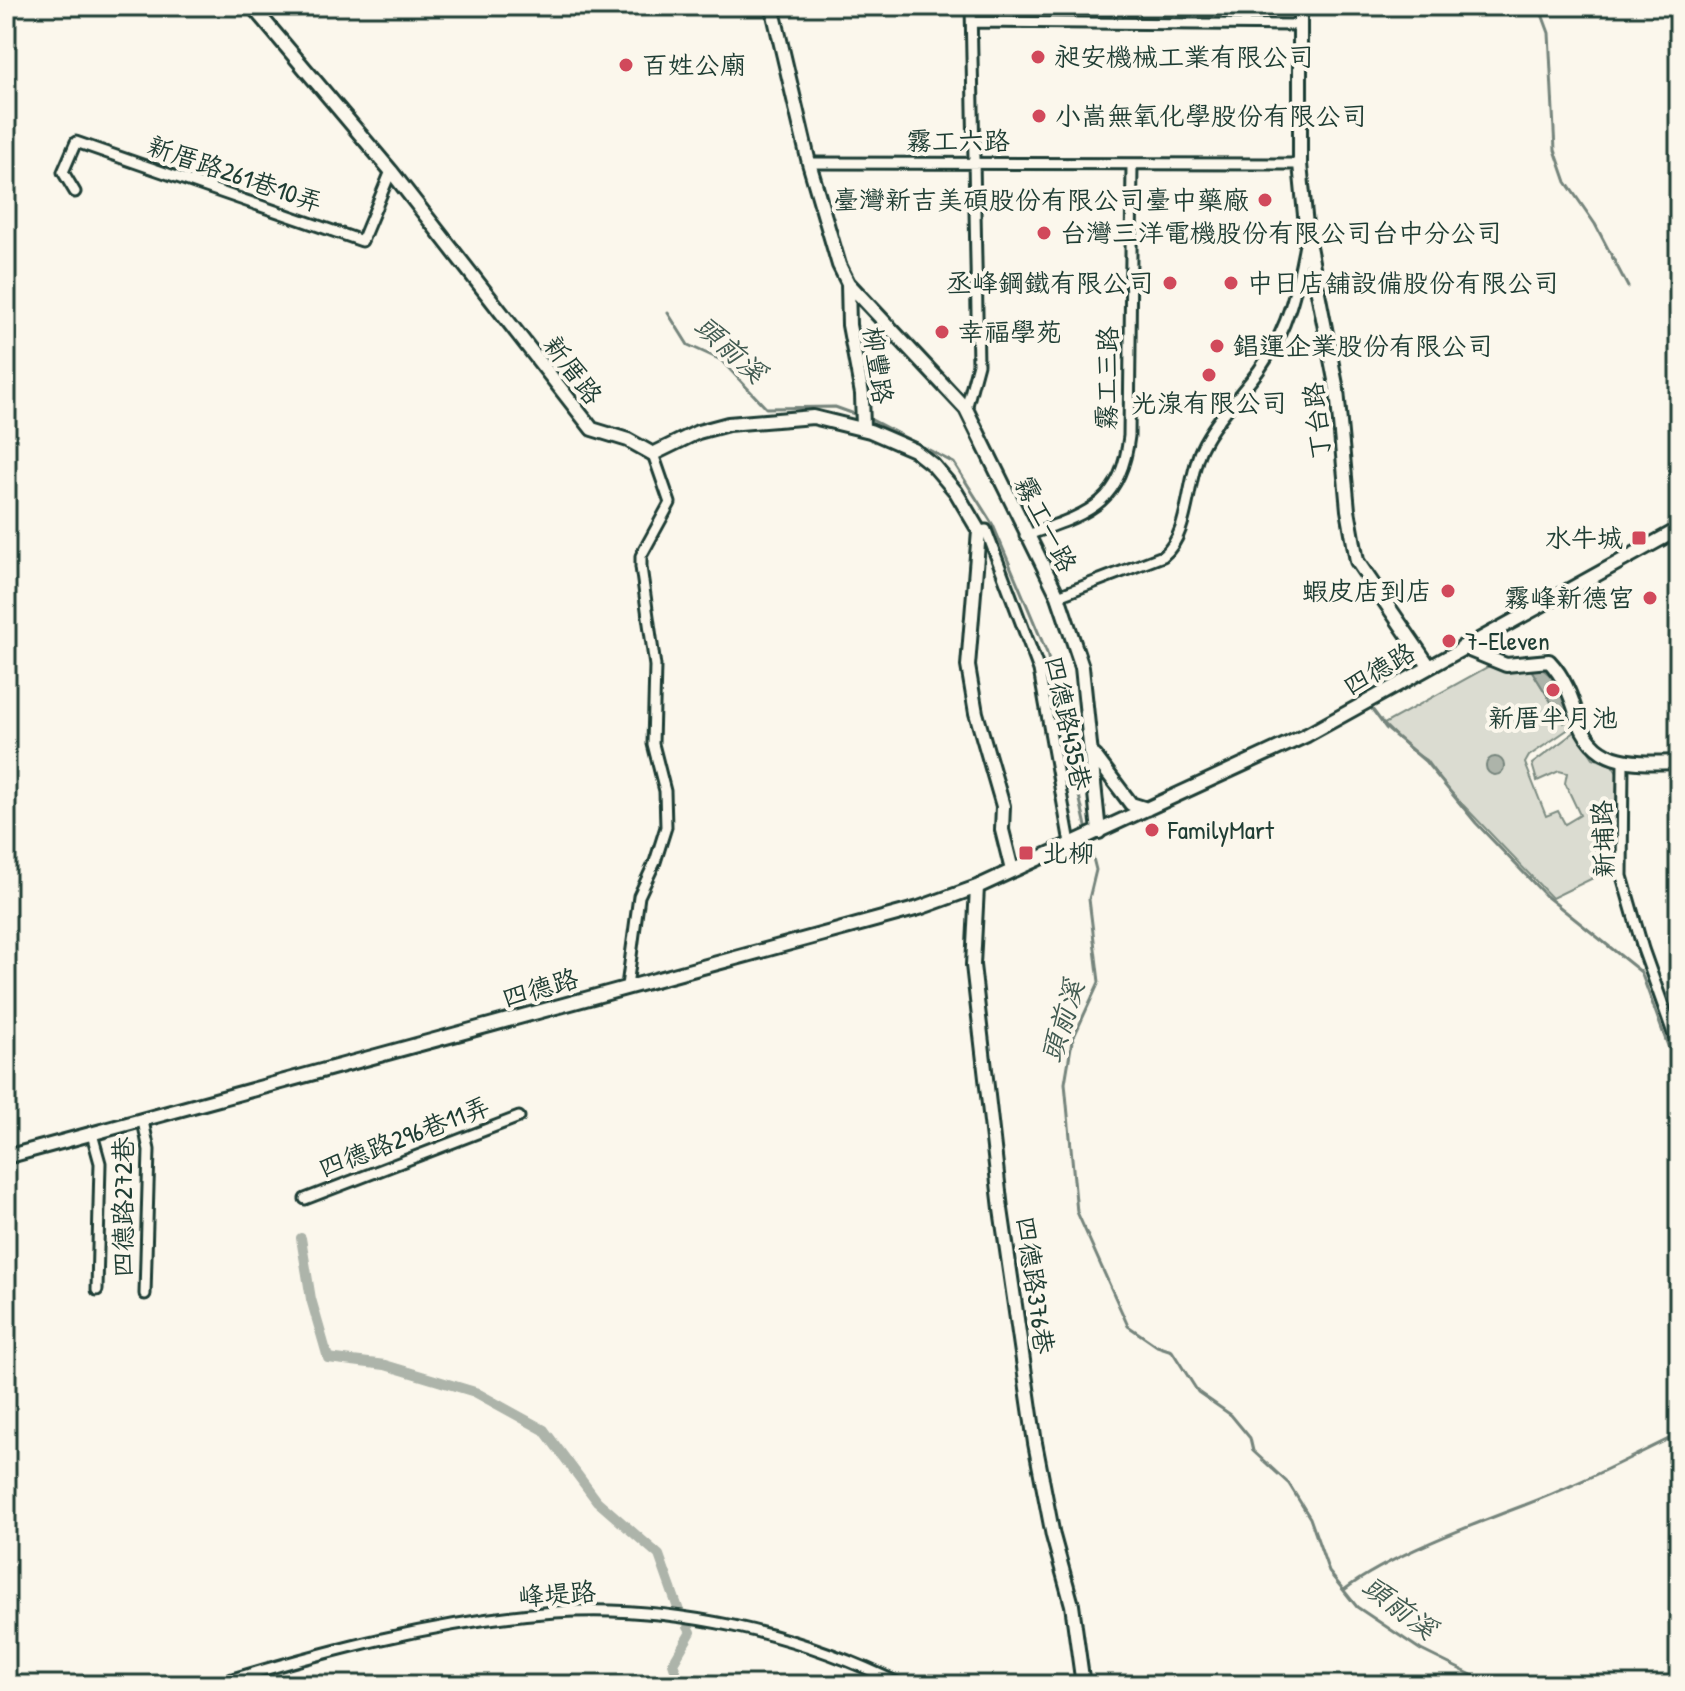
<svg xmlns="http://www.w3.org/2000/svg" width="1685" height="1691" viewBox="0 0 1685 1691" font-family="'Patrick Hand','LXGW WenKai TC',sans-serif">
<rect width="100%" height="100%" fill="#fbf7ec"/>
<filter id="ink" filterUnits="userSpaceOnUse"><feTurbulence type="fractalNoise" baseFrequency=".0125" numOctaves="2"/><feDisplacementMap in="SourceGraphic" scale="16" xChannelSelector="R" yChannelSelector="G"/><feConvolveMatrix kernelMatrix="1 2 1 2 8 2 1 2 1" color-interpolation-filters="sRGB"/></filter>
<g filter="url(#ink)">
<!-- green -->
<path fill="#dbdcd1" stroke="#7d8c82" stroke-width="2" d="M1527 663 1564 723 1569 720 1573 726 1529 756 1525 763 1546 816 1558 811 1565 824 1580 815 1565 783 1567 773 1559 771 1537 781 1532 764 1576 731 1593 758 1612 765 1617 773 1615 874 1595 877 1552 898 1446 787 1426 760 1409 749 1384 724 1489 666 1500 669Z"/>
<!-- water -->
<path fill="#adb4aa" stroke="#74847b" stroke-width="2" d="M1534 662 1558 682 1570 708 1563 721 1527 663Z
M1486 766a9 9 0 1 1 18 0a9 9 0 1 1-18 0Z"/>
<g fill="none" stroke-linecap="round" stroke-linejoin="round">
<!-- stream -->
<path stroke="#74847b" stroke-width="3" d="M1539 6 1549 33 1555 150 1566 182 1595 224 1628 287
M668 313 688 345 721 360 766 408 835 407 860 416
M868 418 954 463 993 525 1047 653 1087 831
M1372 709 1386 728 1425 761 1476 823 1546 896 1641 972 1679 1076
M1088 838 1096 870 1089 899 1099 982 1072 1041 1065 1083 1077 1212 1128 1326 1157 1346 1172 1351 1198 1392 1231 1415 1250 1438 1253 1451 1289 1484 1310 1518 1329 1572 1357 1607 1421 1650 1492 1685
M1344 1590C1387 1557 1469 1526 1522 1506 1576 1486 1627 1459 1679 1434"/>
<!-- canal -->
<path stroke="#adb4aa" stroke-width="10" d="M301 1238 311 1299 328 1358 385 1365 475 1392 544 1430 597 1501 659 1555 679 1611
M680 1685 673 1663 691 1632 688 1627"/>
<defs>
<path id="street" d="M972 22 1301 25
M809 163 1300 164
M75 192 63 172 76 142 362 241 391 171
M966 409 978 364 971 6
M979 531 986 530 1039 670 1070 843
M1025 536C1085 514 1121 507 1129 436L1132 164
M1058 596 1163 556C1190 534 1186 483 1201 449 1214 421 1241 395 1259 370 1289 328 1297 288 1306 239
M1623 762 1622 876 1643 949 1679 1050
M627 986 639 896 655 862 666 827 665 791 653 744 655 666 641 567V556L670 503 653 454
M143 1121 149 1150 145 1294
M92 1134 100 1163 97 1290
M305 1199 519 1117
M212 1685C323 1652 439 1620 555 1612 672 1604 798 1633 902 1685"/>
<path id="secondary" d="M252 6 391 171 592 429 628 440 653 454 698 432 728 424 813 417 870 431 914 450 933 465 956 492 979 531 968 666 976 713 1003 806 1002 830 1012 870
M772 6 809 163 839 265 848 283 849 325 862 394 863 428
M1300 6V164L1307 236 1337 390 1348 510 1357 561 1429 666
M848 283 966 409 1058 596 1082 667 1099 832
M1462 647 1506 665 1549 661C1564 677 1571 696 1577 716 1593 767 1633 763 1679 762
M1095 756 1131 804 1147 809
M977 887 973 965 1001 1209 1035 1443 1053 1536 1072 1605 1083 1685
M6 1157 919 908 977 887 1307 735 1679 529"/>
</defs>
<!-- street casing -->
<use href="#street" stroke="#1f3d34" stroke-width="15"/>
<!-- secondary casing -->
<use href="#secondary" stroke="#1f3d34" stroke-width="18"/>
<!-- street -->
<use href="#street" stroke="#fbf7ec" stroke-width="9"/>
<!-- secondary -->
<use href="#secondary" stroke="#fbf7ec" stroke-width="12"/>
</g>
</g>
<!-- markers -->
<g fill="#d1495b" stroke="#fbf7ec" stroke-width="3">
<circle cx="1038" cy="57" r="8"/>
<circle cx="626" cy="65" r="8"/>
<circle cx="1039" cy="116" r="8"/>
<circle cx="1265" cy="200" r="8"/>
<circle cx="1044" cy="233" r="8"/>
<circle cx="1170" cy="283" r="8"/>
<circle cx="1231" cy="283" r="8"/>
<circle cx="942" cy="332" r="8"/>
<circle cx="1217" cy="346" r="8"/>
<circle cx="1209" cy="375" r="8"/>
<rect x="1631" y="530" width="16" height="16" rx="4"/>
<circle cx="1448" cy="591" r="8"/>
<circle cx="1650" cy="598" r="8"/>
<circle cx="1449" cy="641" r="8"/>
<circle cx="1553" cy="690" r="8"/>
<circle cx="1152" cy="830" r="8"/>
<rect x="1018" y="845" width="16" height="16" rx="4"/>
</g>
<g text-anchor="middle" stroke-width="8" stroke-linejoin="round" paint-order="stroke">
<!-- poi labels -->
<g font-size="26" fill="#1f3d34" stroke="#fbf7ec" text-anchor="start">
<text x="1054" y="66">昶安機械工業有限公司</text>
<text x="642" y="74">百姓公廟</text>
<text x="1055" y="125">小嵩無氧化學股份有限公司</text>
<text x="1249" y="209" text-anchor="end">臺灣新吉美碩股份有限公司臺中藥廠</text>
<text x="1060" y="242">台灣三洋電機股份有限公司台中分公司</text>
<text x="1154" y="292" text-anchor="end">丞峰鋼鐵有限公司</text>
<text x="1247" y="292">中日店舖設備股份有限公司</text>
<text x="958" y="341">幸福學苑</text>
<text x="1233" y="355">錩運企業股份有限公司</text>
<text x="1209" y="412" text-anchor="middle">光湶有限公司</text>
<text x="1623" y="547" text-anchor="end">水牛城</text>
<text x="1432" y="600" text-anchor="end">蝦皮店到店</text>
<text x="1634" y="607" text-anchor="end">霧峰新德宮</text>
<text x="1465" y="650">7-Eleven</text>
<text x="1553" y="727" text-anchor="middle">新厝半月池</text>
<text x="1168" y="839">FamilyMart</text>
<text x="1042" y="862">北柳</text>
</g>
<!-- street labels -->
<g font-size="26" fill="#1f3d34" stroke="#fbf7ec">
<text x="958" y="150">霧工六路</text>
<text transform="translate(235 174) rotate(19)" y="9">新厝路261巷10弄</text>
<text transform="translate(878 365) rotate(82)" y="9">柳豐路</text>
<text transform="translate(573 370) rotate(53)" y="9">新厝路</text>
<text transform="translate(1107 378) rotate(-89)" y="9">霧工三路</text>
<text transform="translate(1317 421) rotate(-96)" y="9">丁台路</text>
<text transform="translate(1046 524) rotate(63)" y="9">霧工一路</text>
<text transform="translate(1379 669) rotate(-30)" y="9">四德路</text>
<text transform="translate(1068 723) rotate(78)" y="9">四德路435巷</text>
<text transform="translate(1603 839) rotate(-92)" y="9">新埔路</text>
<text transform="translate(540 988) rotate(-16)" y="9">四德路</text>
<text transform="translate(404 1137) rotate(-21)" y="9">四德路296巷11弄</text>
<text transform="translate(123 1207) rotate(-90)" y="9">四德路272巷</text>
<text transform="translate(1035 1285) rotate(82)" y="9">四德路376巷</text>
<text transform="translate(557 1594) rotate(-4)" y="9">峰堤路</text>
</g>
<!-- water labels -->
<g font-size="28" font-style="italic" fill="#425b52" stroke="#fbf7ec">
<text transform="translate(731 349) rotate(42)" y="10">頭前溪</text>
<text transform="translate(1062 1021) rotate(-73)" y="10">頭前溪</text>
<text transform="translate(1400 1607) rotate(37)" y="10">頭前溪</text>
</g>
</g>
<!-- margin -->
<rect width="1685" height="1691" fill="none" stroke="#fbf7ec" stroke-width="32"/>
<rect x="16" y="16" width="1653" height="1659" fill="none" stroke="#1f3d34" stroke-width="3" filter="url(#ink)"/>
</svg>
